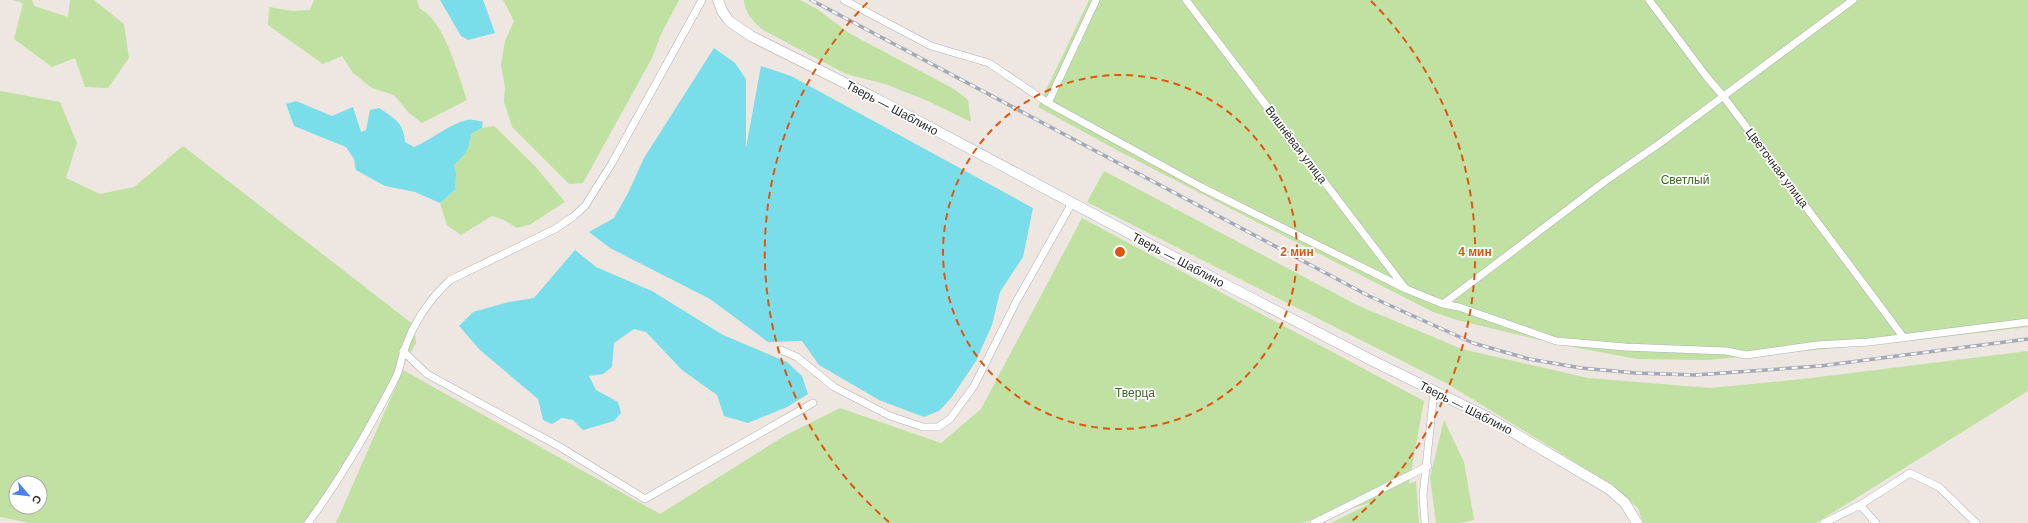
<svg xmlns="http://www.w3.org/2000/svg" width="2028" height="523" viewBox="0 0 2028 523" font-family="Helvetica,sans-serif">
<rect width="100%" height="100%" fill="#eee6e1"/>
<!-- green -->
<path fill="#c0e1a1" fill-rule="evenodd" d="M13 0H32L34 6 68 17 70 0H94L124 24 129 58 108 88 85 87 75 58 52 67 14 39 23 3Z
M314 0H417L419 8C445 21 458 74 467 100L422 123 409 113 394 95 372 88 353 73 342 56 323 64 268 25 269 7 292 11 310 10Z
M503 0H679L661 34 652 58 583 183 569 184 512 127 509 117 504 102 505 87 501 66 505 41 514 21Z
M744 0H800L817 9 849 33 954 89 968 100 971 122 928 101 885 84 846 74 763 30C753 21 745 14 744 0Z
M1089 0H2028V327L1901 342 1708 360 1637 359 1552 343 1457 320 1433 312 1126 155 1038 107Z
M0 91 60 102 77 143 66 178 100 194 134 187 183 146 414 325 416 343 312 523H30L0 517ZM16 483H40V507H16Z
M494 126 535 166 565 202 531 224 517 228 504 220 492 216 461 235 447 225 440 203 455 190 456 173 454 165C465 155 470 149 471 134L482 128Z
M1104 171 1359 306 1462 349 1588 378 1710 388 1803 379 2028 351V391L1816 523H1643L1638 508 1616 490 1570 459 1446 383 1087 202Z
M1082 218 1424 401 1409 484 1416 481 1419 523H1331L1373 502 1302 523H336L403 370 660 514 786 435 840 408 941 443 981 409Z
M1444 420 1464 462 1474 520 1460 523H1436L1430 477Z"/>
<!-- water -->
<path fill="#7addea" d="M440 0H483L495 33 468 40 461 36Z
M714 48 735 63 746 79V148L761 66 791 76 1033 208 1023 257 1000 292 992 325 976 361 952 397 939 411 924 417 879 400 819 365 802 341 768 342 710 299 610 248 589 232 614 218 628 193 644 158Z
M296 101 332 116 353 107 361 132 366 130 370 110 379 108C394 118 404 123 405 142L414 147C431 140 449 124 467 120 472 119 478 121 483 122L482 128 471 134C470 149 465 155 454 165L456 173 455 190 440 203 415 192 385 186 356 170 354 159 346 147 294 126 286 104Z
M575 250 596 267 652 291 723 335 787 362 802 376 808 394 787 407 748 423 724 416 717 395 682 370 646 332 634 329 614 343 612 367 603 374 589 376 596 390 618 402 621 413 614 421 583 430 573 420 562 418 552 424 543 420 538 399 480 350 459 326 473 312 509 302 534 298Z"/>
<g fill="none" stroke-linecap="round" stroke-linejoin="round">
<defs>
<path id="street" d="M844 0 931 46 989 63 1048 103 1201 187 1406 289 1443 304 1604 182 1663 141 1853 0
M1186 0 1405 288
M1649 0 1706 76 1723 96 1904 338
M1048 103 1096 0
M1443 304 1459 307 1556 341 1625 347 1726 351 1746 355 1817 345 1869 342 2028 322
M781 350 797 357 834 387 890 416 923 427H938L950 419 974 386 1016 302 1072 203
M403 351 427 374 560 447 645 499 813 403
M1860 505 1876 523
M308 523C342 477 370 428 396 377 400 369 401 359 404 351 413 323 429 300 450 280L555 229 574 216 585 206 612 163 702 0
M1314 523 1428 466
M1425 523 1423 496 1434 391
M1824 523 1860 505 1910 473 1939 487 1976 523"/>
<path id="secondary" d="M718 0 722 11 729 21 751 36 877 99 1234 289 1371 360 1487 417 1609 489 1625 503 1637 523"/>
</defs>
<!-- street casing -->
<use href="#street" stroke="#adb1b9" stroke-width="8"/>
<!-- secondary casing -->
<use href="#secondary" stroke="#adb1b9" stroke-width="11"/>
<!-- street -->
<use href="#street" stroke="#fff" stroke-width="7"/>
<!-- secondary -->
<use href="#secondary" stroke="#fff" stroke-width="10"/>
<defs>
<path id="rail" d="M811 0 1369 296 1473 343 1529 359 1581 368 1635 373 1695 375 1820 366 2028 339"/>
</defs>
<!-- rail casing -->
<use href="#rail" stroke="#a3a9b6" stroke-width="3.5"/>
<!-- rail -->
<use href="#rail" stroke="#fff" stroke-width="2" stroke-dasharray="6" stroke-linecap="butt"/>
</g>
<!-- distance rings -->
<g fill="none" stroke="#df570e" stroke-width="2" stroke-dasharray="7 5">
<circle cx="1120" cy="252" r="177"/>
<path d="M889 522A355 355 0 0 1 869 1M1371 1A355 355 0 0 1 1351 522"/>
</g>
<g text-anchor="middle" stroke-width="3.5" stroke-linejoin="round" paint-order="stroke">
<!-- street labels -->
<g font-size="12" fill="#2d2d2d" stroke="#fff">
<text transform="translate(892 108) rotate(28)" y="4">Тверь — Шаблино</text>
<text transform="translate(1296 145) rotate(53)" y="4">Вишнёвая улица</text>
<text transform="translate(1777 168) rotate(53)" y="4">Цветочная улица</text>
<text transform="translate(1178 260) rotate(28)" y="4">Тверь — Шаблино</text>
<text transform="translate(1466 408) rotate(27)" y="4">Тверь — Шаблино</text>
</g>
<!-- park labels -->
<g font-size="12" fill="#39691f" stroke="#fff">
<text x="1685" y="184">Светлый</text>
<text x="1135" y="397">Тверца</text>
</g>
</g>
<circle cx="1120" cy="252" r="6" fill="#df570e" stroke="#fff" stroke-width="2"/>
<g font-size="12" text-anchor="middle" font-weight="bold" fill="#df570e" stroke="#fff" stroke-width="3.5" stroke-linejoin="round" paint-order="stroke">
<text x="1297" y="256">2 мин</text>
<text x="1475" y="256">4 мин</text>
</g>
<!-- north arrow -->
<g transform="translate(28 495) rotate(118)"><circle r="19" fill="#ffffff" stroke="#ababab"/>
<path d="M0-3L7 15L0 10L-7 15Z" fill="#4a82f1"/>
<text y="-6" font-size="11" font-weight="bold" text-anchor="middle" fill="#2d2d2d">С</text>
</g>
</svg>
